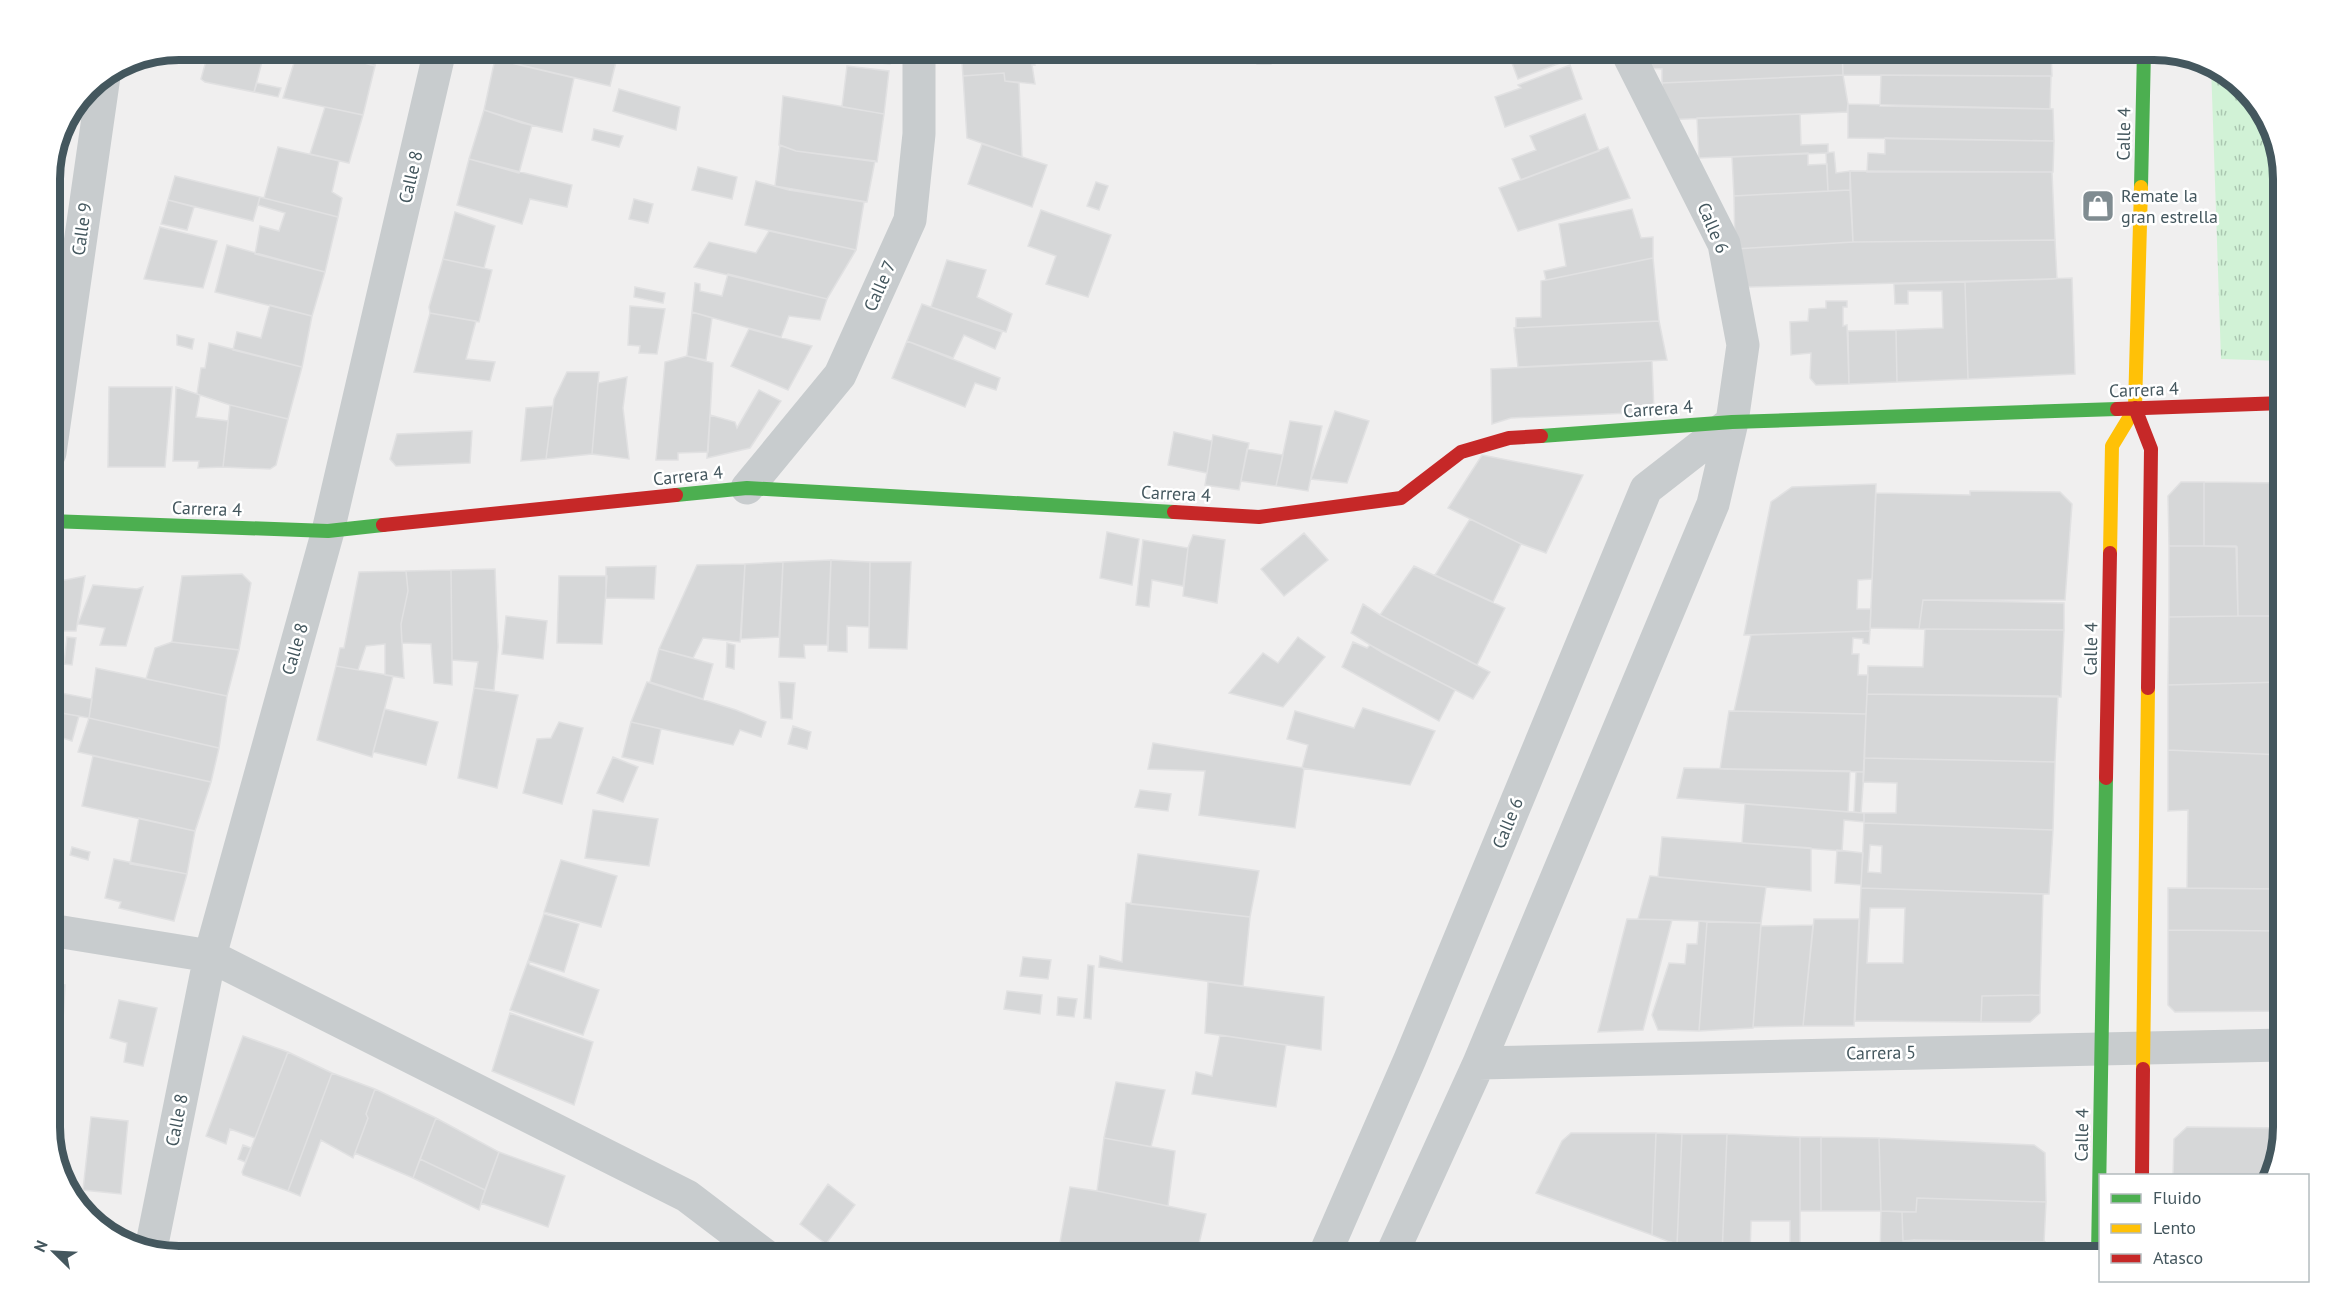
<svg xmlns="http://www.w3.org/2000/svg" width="2333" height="1306" viewBox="0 0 2333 1306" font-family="'PT Sans',sans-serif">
<defs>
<pattern id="park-tufts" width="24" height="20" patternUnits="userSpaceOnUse" patternTransform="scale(1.5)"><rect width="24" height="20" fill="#d1f2d6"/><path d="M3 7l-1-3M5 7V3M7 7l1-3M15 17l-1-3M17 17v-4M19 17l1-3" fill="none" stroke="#abc7b1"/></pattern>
</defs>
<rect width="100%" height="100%" fill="#f0efef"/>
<!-- green -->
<path fill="#d1f2d6" d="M60 128 50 251V170Z"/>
<!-- park -->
<path fill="url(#park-tufts)" d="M2211 65 2219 67 2266 114 2283 170V361L2221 359Z"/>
<!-- building -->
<path fill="#d6d7d8" stroke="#e1e1e2" stroke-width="1.5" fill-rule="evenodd" d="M209 50H265L254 92 205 82 201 79Z
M298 50H318L375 66 363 115 283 98Z
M318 50H378L375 66Z
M498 50H619L610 86 495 59Z
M835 50H890V64L835 59Z
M961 50H1081L1031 51 1035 65H1032L1035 84 1005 81 1004 73 963 76Z
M1257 50H1274L1271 64H1257Z
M1507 50H1564L1568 60 1518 79Z
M1646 50H1842L1843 75 1662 83V69L1644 68Z
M1842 50H2051L2052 76 1843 75Z
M495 59 574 78 562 132 522 123 484 110Z
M1570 65 1582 99 1505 127 1495 97 1521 88 1518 85Z
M847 66 889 71 884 114 842 107Z
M1004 73 1005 81 1019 83 1022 157 967 138 963 76Z
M1843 75 1848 104 1847 112 1663 120 1662 83Z
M1881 75 2051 76 2050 109 1880 106Z
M257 83 281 88 278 97 254 92Z
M619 89 680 107 676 130 613 111Z
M783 96 884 114 877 162 796 151 779 145Z
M1848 104 2053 109 2054 141 1848 138Z
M325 107 363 115 349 163 310 154Z
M484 110 532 125 519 173 469 159Z
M1585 114 1599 151 1521 180 1512 159 1536 150 1530 136Z
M1800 114 1801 145 1828 144V153L1699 158 1697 118Z
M594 129 623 136 619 147 592 140Z
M1885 138 2054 141 2053 172H1867L1868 153 1885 154Z
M982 144 1047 165 1032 207 968 184Z
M780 145 796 151 875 161 867 202 775 186Z
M278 147 339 161 332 192 342 198 338 217 264 198Z
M1608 147 1630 198 1518 231 1499 188Z
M1834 152 1836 173 1850 171V190L1828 191 1826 153Z
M1808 153V165L1827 164 1828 191 1734 196 1732 157Z
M469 159 572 185 567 207 530 199 522 224 457 205Z
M698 167 737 177 732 199 692 190Z
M1850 171 2052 172 2055 240 1853 242Z
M175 176 260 197 253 221 168 200Z
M756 181 789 190 864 202 856 250 745 225Z
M1096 182 1108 186 1099 210 1087 206Z
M1850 190 1853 242 1735 249 1734 196Z
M260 197 338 217 325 272 255 254 260 226 279 231 285 213 258 205Z
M634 199 653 204 648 223 629 219Z
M168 200 194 207 187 230 161 224Z
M1632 209 1641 238 1653 237V258L1546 280 1544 271 1566 266 1559 224Z
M1041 210 1111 235 1088 297 1046 284 1056 256 1028 246Z
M455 212 495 226 484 268 443 259Z
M160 227 217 241 203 288 144 279Z
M769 231 856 250 827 299 694 267 709 242 756 253Z
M2055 240 2057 279 1748 287 1735 249 1853 242Z
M227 245 325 272 312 316 215 292Z
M1653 258 1659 321 1516 328V318L1541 317V281Z
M443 259 492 270 479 322 430 313 429 307Z
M947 260 986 270 977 297 1012 314 1006 332 931 307Z
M728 274 827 299 820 320 789 316 781 337 692 312 695 283 700 284V291L722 296Z
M2072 278 2075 374 1968 379 1965 282Z
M1965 282 1968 379 1897 382 1896 330 1943 328 1942 291H1908V304H1895L1894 284Z
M635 287 665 293 663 303 634 297Z
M1826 301H1847V307H1843V326L1847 325 1849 384 1816 385 1810 378 1811 353 1791 355 1790 322 1808 321 1809 309 1826 308Z
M922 304 1002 332 995 349 964 335 953 358 907 341Z
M270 305 312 316 302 367 233 350 237 332 261 338Z
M630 306 665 309 657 354 639 353 640 346 628 345Z
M692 312 712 318 706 360 687 356Z
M430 313 476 321 466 359 495 362 490 381 414 372Z
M1659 321 1667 360 1518 367 1514 328Z
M749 329 812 346 788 390 731 366Z
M1896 330 1897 382 1849 384 1848 331Z
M177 335 194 339 192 349 177 345Z
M907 341 1000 378 996 390 975 383 965 407 892 378Z
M209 343 302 367 288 419 230 405 197 394 201 368H205Z
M687 356 713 363 708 452 678 453V460H656L665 362Z
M1652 361 1654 412 1511 418 1492 424 1491 369Z
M567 372H599L592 454 546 459 554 399Z
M627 377 623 408 629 459 592 454 598 383Z
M109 387H172L165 467H108Z
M176 387 200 395 196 417 228 421 223 467 198 468 199 461H173Z
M759 390 781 401 750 448 707 458 710 415 735 422 737 428Z
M230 405 288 419 276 465 270 469 223 467Z
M553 406 546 459 521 461 526 408Z
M1335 411 1369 421 1347 483 1311 479Z
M1290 421 1322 426 1308 491 1276 486Z
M472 431 470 463 396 466 390 459 397 434Z
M1174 432 1212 441 1207 473 1168 465Z
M1213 435 1249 443 1239 490 1205 485Z
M1247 449 1283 455 1276 486 1241 481Z
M1482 455 1583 475 1546 553 1519 543 1448 508Z
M2181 482H2204V546H2169L2168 496Z
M2204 482 2283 483V616H2238L2237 547 2204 546Z
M1876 484 1872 579 1858 580 1857 609H1871L1870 631 1744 635 1771 502 1792 487Z
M1970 491 2060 492 2072 504 2065 600H1923L1919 629 1870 628 1876 493 1970 495Z
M1470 519 1521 544 1493 602 1435 575Z
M1107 532 1139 539 1132 585 1100 578Z
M1304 533 1328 560 1284 596 1261 569Z
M1193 535 1225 540 1217 603 1183 596 1188 548Z
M1143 540 1188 548 1183 586 1152 580 1149 607 1136 605Z
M2169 546H2236L2238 616 2169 617Z
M831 560 827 645H804L805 658 779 657 783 562Z
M831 560 870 562 869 627 847 626V652L828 651Z
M783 562 779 637 741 639 745 564Z
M870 562H911L907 649 869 648Z
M745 564 740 642 703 638 693 658 659 649 697 565Z
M656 566 654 599 606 598V567Z
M1414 566 1505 608 1477 665 1380 615Z
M495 569 498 647 494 690 474 688 478 662 452 660 451 570Z
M451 570 452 660V685L434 683 431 644 402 643 401 624 408 591 406 571Z
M406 571 408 591 401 624 404 678 385 675V644L366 646 358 670 336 666 340 648H344L359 572Z
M242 574 251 583 239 650 172 642 182 576Z
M85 576 76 631H50V583Z
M559 576H607L602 644 557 643Z
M93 585 137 589 143 587 126 646 100 645 105 628 78 624Z
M1923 600 2064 603V630L1919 629Z
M1363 604 1380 615 1490 672 1473 699 1383 653 1351 633Z
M506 616 547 621 543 659 502 654Z
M2238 616H2283V682L2168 685 2169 617Z
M1925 629 2064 630 2061 697 1867 694 1868 666 1923 667Z
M1870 631 1869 644 1863 643V639L1853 638 1852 654H1859L1858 675H1868L1866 714 1734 711 1751 635Z
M67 637 76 638 72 665 64 664Z
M1298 637 1325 657 1283 707 1229 693 1263 653 1278 663Z
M172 642 239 650 227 696 146 679 155 648Z
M1353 642 1367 648 1370 645 1455 690 1439 721 1342 667Z
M727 643 735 645 734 669 726 667Z
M659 649 713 664 703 699 650 682Z
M50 662 56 663 51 691 92 699 89 718 50 711Z
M336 666 393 676 372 757 317 740Z
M96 668 227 696 219 748 89 718Z
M647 682 736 710 766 722 761 737 740 730 733 745 631 722Z
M779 682 795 683 792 719 781 718Z
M2283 682V755L2168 750V685Z
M474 688 518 695 497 788 458 778Z
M1867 694 2058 696 2055 762 1864 758Z
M1363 708 1435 731 1410 785 1302 768 1308 745 1287 739 1295 711 1354 728Z
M385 709 438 722 426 765 373 752Z
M50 711 79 716 72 741 50 734Z
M1729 711 1866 714 1864 772 1720 769Z
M89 718 219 748 211 782 78 752Z
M559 722 583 728 562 804 523 793 537 739 551 738Z
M631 722 661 729 653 764 622 757Z
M793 726 811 732 807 749 788 744Z
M1153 743 1304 768 1295 828 1199 815 1205 771 1148 769Z
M2168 750 2283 755V889L2187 888 2188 810 2168 811Z
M93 756 211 782 195 831 82 806Z
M613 757 638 767 623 802 597 793Z
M1864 758 2055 762 2053 830 1864 823V813H1896L1897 783 1863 782Z
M1684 768 1850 771 1848 812 1677 798Z
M1856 772H1864L1861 813 1854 812Z
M1140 790 1171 794 1168 811 1135 807Z
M1745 804 1864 813V822L1844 820 1842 851 1742 843Z
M593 810 658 819 649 866 585 858Z
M139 818 195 831 187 874 130 864Z
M1864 823 2053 830 2049 894 1861 888ZM1870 845 1882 846 1881 873 1868 872Z
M1662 837 1811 848V891L1658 877Z
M72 847 90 852 88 860 70 855Z
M1837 850 1863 853 1861 885 1835 883Z
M1138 854 1259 871 1250 917 1131 904Z
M114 859 187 874 174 921 119 908 121 902 105 898Z
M561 860 617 876 601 927 544 912Z
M1650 876 1766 887 1761 923 1638 919Z
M1861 888 2043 894 2040 995 1982 996 1981 1022 1855 1021ZM1870 908H1905L1903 963H1867Z
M2168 888 2277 889V910H2283V931L2168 930Z
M1126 903 1250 917 1243 986 1099 967 1100 956 1122 962Z
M544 914 579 924 564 972 528 961Z
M1627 919 1672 920 1643 1030 1598 1032Z
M1814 919H1859L1854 1026H1803Z
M1699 921 1707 922 1699 1031 1658 1030 1652 1015 1669 963 1685 964 1687 944H1697Z
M1707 922 1761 923 1753 1028 1699 1031Z
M1813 925 1803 1026 1753 1027 1761 926Z
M2168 930 2283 931V1011L2175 1012 2168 1005Z
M1023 957 1051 960 1048 979 1020 976Z
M528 961 530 965 599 990 583 1035 510 1010Z
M1088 965 1094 966 1091 1019 1084 1018Z
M1208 982 1324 997 1321 1050 1205 1033Z
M50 983 65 985 63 1020 50 1019Z
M1007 991 1042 995 1040 1014 1004 1009Z
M2040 995V1013L2030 1022H1981L1982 996Z
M1058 997 1077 999 1074 1017 1057 1015Z
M119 1000 157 1008 143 1066 124 1062 127 1043 110 1038Z
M510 1013 593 1042 574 1105 492 1071Z
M1220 1035 1286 1045 1276 1107 1192 1094 1196 1072 1212 1076Z
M243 1036 288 1052 255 1138 230 1129 226 1144 206 1136Z
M288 1052 332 1073 288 1191 243 1175 242 1172Z
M332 1073 375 1089 366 1114 368 1118 353 1158 321 1140 300 1196 288 1191Z
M1116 1082 1165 1090 1151 1147 1104 1138Z
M375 1089 436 1118 413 1178 355 1153 368 1118 366 1114Z
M91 1117 128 1121 121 1194 83 1190Z
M436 1118 499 1152 485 1190 420 1159Z
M2187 1127 2283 1128 2271 1176H2173L2174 1139Z
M1571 1133H1656L1652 1235 1536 1193 1562 1141Z
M1656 1133 1682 1134 1677 1245 1652 1235Z
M1682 1134H1727L1722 1256 1677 1245Z
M1727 1134 1800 1137V1247H1790V1221H1751L1750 1256H1722Z
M1800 1137H1821V1211H1800Z
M1821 1137 1879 1138 1881 1211H1821Z
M1104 1138 1175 1151 1168 1206 1097 1191Z
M1879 1138 2034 1145 2045 1153 2046 1202 1917 1198 1916 1212 1881 1211Z
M243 1145 251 1148 245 1162 238 1159Z
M499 1152 565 1176 548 1227 481 1203Z
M420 1159 485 1190 479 1210 413 1178Z
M828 1184 855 1205 826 1244 800 1224Z
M1070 1187 1097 1191 1206 1214 1196 1256 1081 1255 1084 1250 1060 1242Z
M1917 1198 2046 1202 2044 1242 1903 1241 1902 1212H1916Z
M1881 1211 1902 1212 1903 1241 1914 1240V1256H1880Z
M1914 1240 1974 1241 2045 1242 2044 1256H1945L1914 1255Z
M1671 1242 1677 1245 1720 1256H1669Z"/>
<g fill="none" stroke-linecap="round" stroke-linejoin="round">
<!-- street -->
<path stroke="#c8ccce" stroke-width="33" d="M50 453 104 76
M747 488 840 375 910 220 919 134V50
M50 930 210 956 687 1196 766 1256
M1479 1063 2283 1045
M151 1249 210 956 328 531 440 50
M1324 1256 1410 1059 1646 489 1732 422
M1391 1256 1479 1063 1713 504 1732 422 1743 345 1724 244 1626 50"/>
<!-- fast -->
<path stroke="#4caf50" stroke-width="14" d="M2141 187 2144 50
M1541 436 1732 422 2117 409
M676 495 747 488 1174 512
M50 521 328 531 383 525
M2098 1256 2106 778"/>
<!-- slow -->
<path stroke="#ffc107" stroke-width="14" d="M2110 553 2112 446 2135 408 2141 187
M2143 1069 2148 688"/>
<!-- jam -->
<path stroke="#c62828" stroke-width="14" d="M2135 408 2151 449 2148 688
M2117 409 2283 403
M1174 512 1259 517 1401 498 1461 452 1509 438 1541 436
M383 525 676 495
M2106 778 2110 553
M2142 1176 2143 1069"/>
</g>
<!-- icons -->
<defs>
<symbol id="shop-square" viewBox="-11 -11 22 22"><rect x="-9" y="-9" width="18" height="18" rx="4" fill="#808c91" stroke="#fff"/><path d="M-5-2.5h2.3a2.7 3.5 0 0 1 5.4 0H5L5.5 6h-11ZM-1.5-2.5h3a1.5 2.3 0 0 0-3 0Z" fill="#fff"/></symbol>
</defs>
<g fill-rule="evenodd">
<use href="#shop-square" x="2079" y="187" width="38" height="38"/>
</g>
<g text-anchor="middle" stroke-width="5" stroke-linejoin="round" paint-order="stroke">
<!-- street labels -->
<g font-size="18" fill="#44575e" stroke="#fff">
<text transform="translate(2124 134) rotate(-89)" y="6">Calle 4</text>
<text transform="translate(411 177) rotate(-77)" y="6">Calle 8</text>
<text transform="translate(1713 228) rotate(67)" y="6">Calle 6</text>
<text transform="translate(82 229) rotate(-82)" y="6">Calle 9</text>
<text transform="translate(880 286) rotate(-66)" y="6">Calle 7</text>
<text transform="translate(2144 390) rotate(-2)" y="6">Carrera 4</text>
<text transform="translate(1658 409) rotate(-4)" y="6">Carrera 4</text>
<text transform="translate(688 476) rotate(-6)" y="6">Carrera 4</text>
<text transform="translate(1176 494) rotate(3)" y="6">Carrera 4</text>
<text transform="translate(207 509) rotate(2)" y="6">Carrera 4</text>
<text transform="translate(295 649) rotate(-74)" y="6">Calle 8</text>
<text transform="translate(2091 649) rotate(-89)" y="6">Calle 4</text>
<text transform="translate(1508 823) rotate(-68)" y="6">Calle 6</text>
<text transform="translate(1881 1053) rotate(-1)" y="6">Carrera 5</text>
<text transform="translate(177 1120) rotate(-79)" y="6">Calle 8</text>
<text transform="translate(2082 1135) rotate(-89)" y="6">Calle 4</text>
</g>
<!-- poi labels -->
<g font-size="18" fill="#44575e" stroke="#fff" text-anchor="start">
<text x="2121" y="202">Remate la<tspan x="2121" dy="21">gran estrella</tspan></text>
</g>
</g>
<!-- crop -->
<path d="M0 0H2333V1306H0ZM179 60H2154A119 119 0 0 1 2273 179V1127A119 119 0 0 1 2154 1246H179A119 119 0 0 1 60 1127V179A119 119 0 0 1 179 60Z" fill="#fff" fill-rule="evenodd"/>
<path fill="none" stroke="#44575e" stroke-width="8" d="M179 60H2154A119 119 0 0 1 2273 179V1127A119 119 0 0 1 2154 1246H179A119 119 0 0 1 60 1127V179A119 119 0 0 1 179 60Z"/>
<!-- legend -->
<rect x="2099" y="1174" width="210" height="108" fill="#ffffff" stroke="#b4bcbf" stroke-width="1.5"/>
<rect x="2111" y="1194" width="30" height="9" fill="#4caf50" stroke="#b4bcbf" stroke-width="1.5"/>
<text x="2153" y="1204" font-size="18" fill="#44575e">Fluido</text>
<rect x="2111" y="1224" width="30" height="9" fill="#ffc107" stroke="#b4bcbf" stroke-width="1.5"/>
<text x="2153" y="1234" font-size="18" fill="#44575e">Lento</text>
<rect x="2111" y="1254" width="30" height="9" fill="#c62828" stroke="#b4bcbf" stroke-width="1.5"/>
<text x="2153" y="1264" font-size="18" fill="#44575e">Atasco</text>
<!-- north arrow -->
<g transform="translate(54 1252) rotate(294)" stroke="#ffffff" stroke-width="4.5" paint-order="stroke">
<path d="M0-4.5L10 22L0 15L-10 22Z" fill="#44575e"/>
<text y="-9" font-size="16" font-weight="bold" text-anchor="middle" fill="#44575e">N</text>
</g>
</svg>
